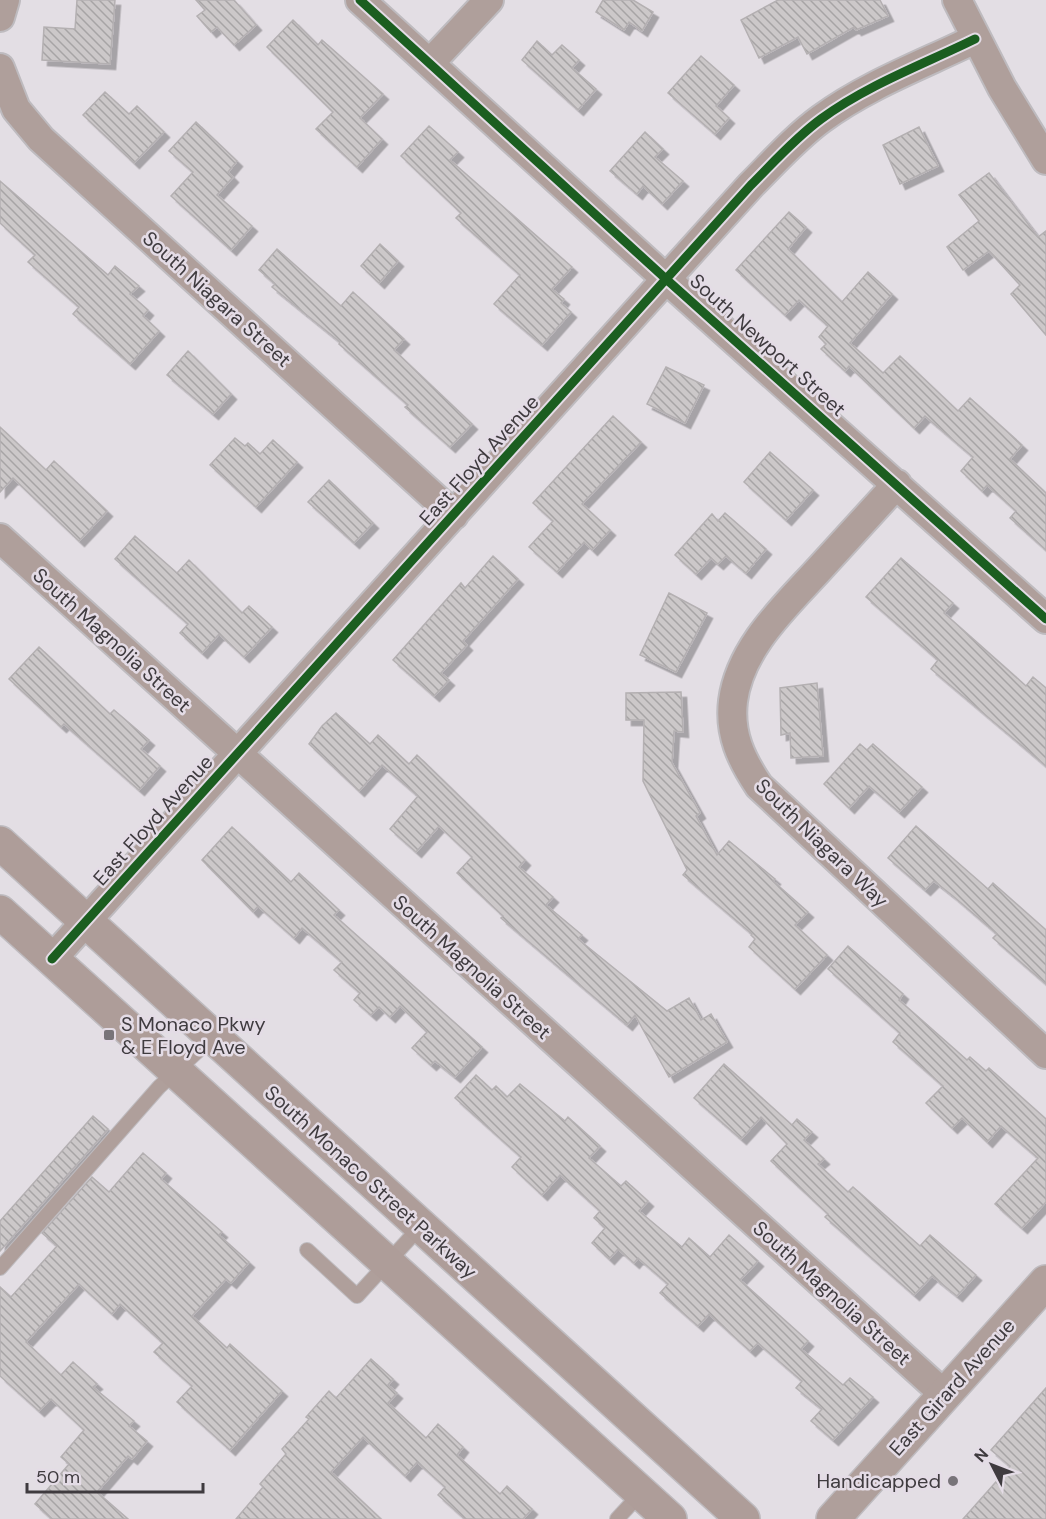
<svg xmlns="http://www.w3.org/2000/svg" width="1046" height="1519" viewBox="0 0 1046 1519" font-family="'DM Sans',sans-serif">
<defs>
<pattern id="building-back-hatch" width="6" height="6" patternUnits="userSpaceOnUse" patternTransform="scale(1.5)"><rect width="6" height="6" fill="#ccc8c9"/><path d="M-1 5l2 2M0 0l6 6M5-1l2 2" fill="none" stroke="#a7a4a5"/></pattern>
<filter id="shadow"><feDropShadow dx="5.5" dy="5.5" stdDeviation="0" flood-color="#0004"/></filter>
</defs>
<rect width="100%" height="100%" fill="#e3dee4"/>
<!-- building -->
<path fill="url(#building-back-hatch)" stroke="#b4b0b2" stroke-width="1.5" filter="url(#shadow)" d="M77 0H115L110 64 42 60 44 27 75 29Z
M196 0H234L256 25 234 45 217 27 211 32 197 16 205 10Z
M603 0H633L653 12 642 31 629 22 624 30 596 12Z
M778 0H880L888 16 856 30 854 27 807 54 798 37 759 58 741 20Z
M293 20 318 45 322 40 383 94 360 118 382 139 357 167 316 129 333 112 267 47Z
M537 41 552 55 562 45 579 60 572 68 596 89 578 110 522 60Z
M701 56 734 85 716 106 729 118 715 134 668 93Z
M105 92 129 114 137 106 164 132 134 163 83 115Z
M196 122 237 161 228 172 233 177 217 195 252 226 231 250 171 196 193 172 169 151Z
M429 126 458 152 450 160 572 267 552 289 564 299 561 303 571 312 542 345 494 304 520 275 456 218 461 213 401 156Z
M919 127 938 166 900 184 883 145Z
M645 132 663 149 655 157 683 181 662 204 643 186 637 194 610 171Z
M989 173 1038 237 1046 231V335L1011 294 1020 285 989 251 963 270 947 247 979 221 959 195Z
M0 181 108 275 115 266 139 286 130 294 148 310 143 316 159 331 130 364 73 314 79 307 28 262 35 255 0 223Z
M789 212 806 227 788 249 842 302 868 272 892 294 850 343 883 373 900 356 958 411 970 398 1022 445 1010 459 1046 493V550L1010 518 1016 511 987 485 982 491 961 471 973 457 925 416 914 428 849 366 845 371 821 349 826 344 819 337 828 326 799 300 785 315 736 270Z
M380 244 398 261 379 283 361 266Z
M277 249 341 306 353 292 404 339 394 350 472 424 450 447 405 407 408 405 339 344 340 342 272 287 275 284 259 270Z
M188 351 231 394 213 414 167 375Z
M666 367 704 385 685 423 647 404Z
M613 416 641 442 582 504 610 530 592 550 584 542 557 572 529 547 553 521 533 503Z
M0 427 46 470 54 461 107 511 79 541 13 478 0 492Z
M235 438 245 446 248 443 260 454 273 440 297 462 256 507 210 465Z
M770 452 813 490 786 520 744 482Z
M329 480 373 523 354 543 308 502Z
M725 513 766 549 746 573 726 556 718 564 711 558 696 574 675 555 712 514 718 521Z
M135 536 177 573 189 560 242 613 249 606 272 627 244 657 219 634 202 653 180 633 188 624 115 559Z
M493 556 518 579 463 641 467 645 441 673 449 680 434 696 393 660 461 583 465 588Z
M901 558 953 603 944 613 1026 686 1033 677 1046 688V766L931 669 938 660 866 597Z
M669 593 707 613 676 672 640 655Z
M39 647 110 714 114 710 149 740 141 749 160 766 139 790 64 724 61 727 9 679Z
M817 683 823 756 791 758 790 733 781 735 780 688Z
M681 692 683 732 674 731 672 763 700 813 696 816 717 855 729 841 775 879 773 881 808 912 795 925 827 955 795 989 749 947 755 939 751 935 752 934 683 875 687 870 643 781 644 720H626V693Z
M336 713 370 744 378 735 409 764 417 755 525 860 519 867 553 897 546 905 582 935 578 939 667 1011 689 998 701 1020 711 1014 727 1042 669 1077 635 1015 627 1025 501 918 503 916 457 873 472 857 439 826 416 852 390 829 418 796 382 765 359 791 309 744 322 726Z
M860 744 867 750 873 744 922 787 899 812 869 786 849 808 824 784Z
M916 826 988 889 993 883 1046 930V984L993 938 997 934 953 896 934 881 925 890 888 858Z
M232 827 291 882 299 873 339 910 334 915 482 1047 455 1077 435 1061 431 1065 412 1048 427 1032 400 1006 390 1017 379 1007 371 1015 354 1000 360 993 334 970 342 962 302 928 294 938 258 906 253 912 202 860Z
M848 946 903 994 899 1000 967 1060 970 1057 986 1071 989 1068 1046 1119V1202L1022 1228 995 1204 1038 1158 1001 1126 987 1142 962 1118 952 1128 926 1103 943 1086 893 1042 900 1033 828 969Z
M724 1064 792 1125 797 1119 812 1132 804 1140 824 1159 818 1164 848 1192 853 1187 920 1246 930 1235 976 1275 957 1296 932 1276 914 1295 825 1217 828 1214 771 1161 787 1144 761 1117 741 1139 694 1098Z
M476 1075 492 1090 496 1086 507 1097 520 1084 565 1121 568 1117 600 1146 589 1158 621 1186 626 1181 648 1201 639 1211 682 1247 689 1238 710 1257 729 1235 758 1261 740 1280 808 1341 801 1349 843 1385 850 1378 873 1397 833 1440 811 1421 822 1409 796 1388 802 1381 758 1343 750 1351 709 1314 698 1326 660 1293 668 1284 638 1258 634 1263 618 1249 609 1259 592 1243 605 1228 594 1218 600 1211 560 1175 542 1195 512 1167 521 1157 455 1098Z
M93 1116 108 1129 0 1251V1221Z
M143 1153 166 1173 161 1179 222 1232 219 1235 249 1262 231 1283 226 1279 192 1316 227 1348 230 1344 282 1391 230 1450 177 1402 192 1386 154 1352 163 1343 120 1304 112 1314 79 1284 26 1342 61 1375 73 1362 97 1384 93 1387 134 1421 129 1426 147 1441 132 1459 128 1456 97 1492 128 1519H52L35 1504 69 1464 61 1457 84 1430 51 1399 39 1411 0 1376V1287L11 1297 57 1246 42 1233 92 1177 109 1192Z
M371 1359 393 1379 388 1385 397 1393 388 1403 426 1438 438 1424 463 1447 457 1455 500 1494 507 1486 532 1509 523 1519H465L438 1495 445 1487 417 1462 405 1476 363 1437 331 1472 381 1519H236L263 1487 260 1484 286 1454 282 1449 309 1419 306 1417 329 1391 336 1398Z
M1046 1388V1519H963L1010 1466 991 1450Z"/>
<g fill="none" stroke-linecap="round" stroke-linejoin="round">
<defs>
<path id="service" d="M307 1250 357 1296 420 1227
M0 1268 159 1087 212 1038
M617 1519 641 1493"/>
<path id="minor" d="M360 0 666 279 1046 619
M957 0 1002 88 1046 160
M0 17 5 0
M430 63 489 0
M0 68 16 109 41 139 454 515
M897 484C872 511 848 538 823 565 788 604 740 646 733 701 729 734 741 759 759 786L1046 1054
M0 538 945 1395
M52 959 751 185C773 163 795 138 821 119 867 85 924 64 975 39"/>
<path id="tertiary" d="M833 1519 1046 1282"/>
<path id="secondary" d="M0 843 743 1519
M0 912 670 1519"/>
</defs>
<!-- service casing -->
<use href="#service" stroke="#bebbbf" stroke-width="16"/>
<!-- minor casing -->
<use href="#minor" stroke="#bebbbf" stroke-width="32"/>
<!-- tertiary casing -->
<use href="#tertiary" stroke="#bebbbf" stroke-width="36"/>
<!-- secondary casing -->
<use href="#secondary" stroke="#bebbbf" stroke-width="36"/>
<!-- service -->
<use href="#service" stroke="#af9f9b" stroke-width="14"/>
<!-- minor -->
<use href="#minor" stroke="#af9f9b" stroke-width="28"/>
<!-- tertiary -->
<use href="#tertiary" stroke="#af9f9b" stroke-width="33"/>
<!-- secondary -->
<use href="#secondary" stroke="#ae9d99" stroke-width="33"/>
<defs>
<path id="cycleway" d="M360 0 666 279 1046 619
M52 959 751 185C773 163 795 138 821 119 867 85 924 64 975 39"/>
</defs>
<!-- cycleway casing -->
<use href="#cycleway" stroke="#e4dce6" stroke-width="13"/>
<!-- cycleway -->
<use href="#cycleway" stroke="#1b5e20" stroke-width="9"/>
</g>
<!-- markers -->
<g fill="#787479" stroke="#e4dce6" stroke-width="2">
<rect x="103" y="1029" width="12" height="12" rx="3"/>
<circle cx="953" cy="1481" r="6"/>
</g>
<g text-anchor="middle" stroke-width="5" stroke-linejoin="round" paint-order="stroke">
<!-- street labels -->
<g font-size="20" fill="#3f3b3f" stroke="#e4dce6">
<text transform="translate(217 299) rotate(42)" y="7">South Niagara Street</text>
<text transform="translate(768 345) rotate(42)" y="7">South Newport Street</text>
<text transform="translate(479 460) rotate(-48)" y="7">East Floyd Avenue</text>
<text transform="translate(112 640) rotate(42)" y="7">South Magnolia Street</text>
<text transform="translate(153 820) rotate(-48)" y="7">East Floyd Avenue</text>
<text transform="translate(822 843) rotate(44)" y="7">South Niagara Way</text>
<text transform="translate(472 967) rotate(42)" y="7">South Magnolia Street</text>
<text transform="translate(371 1182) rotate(42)" y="7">South Monaco Street Parkway</text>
<text transform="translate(832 1293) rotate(42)" y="7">South Magnolia Street</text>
<text transform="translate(952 1387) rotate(-48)" y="7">East Girard Avenue</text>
</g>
<!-- poi labels -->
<g font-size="20" fill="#3f3b3f" stroke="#e4dce6" text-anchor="start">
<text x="121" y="1031">S Monaco Pkwy<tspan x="121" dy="23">&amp; E Floyd Ave</tspan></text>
<text x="941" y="1488" text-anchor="end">Handicapped</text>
</g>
</g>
<!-- north arrow -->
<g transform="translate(992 1465) rotate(312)" stroke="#e4dce6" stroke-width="4.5" paint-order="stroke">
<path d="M0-4.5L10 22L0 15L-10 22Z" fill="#3f3b3f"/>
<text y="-9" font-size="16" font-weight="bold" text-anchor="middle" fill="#3f3b3f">N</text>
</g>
<!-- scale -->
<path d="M27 1483v9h176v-9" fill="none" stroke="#3f3b3f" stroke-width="3"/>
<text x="36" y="1483" font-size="18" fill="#3f3b3f" stroke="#e4dce6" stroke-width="4.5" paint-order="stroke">50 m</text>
</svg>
